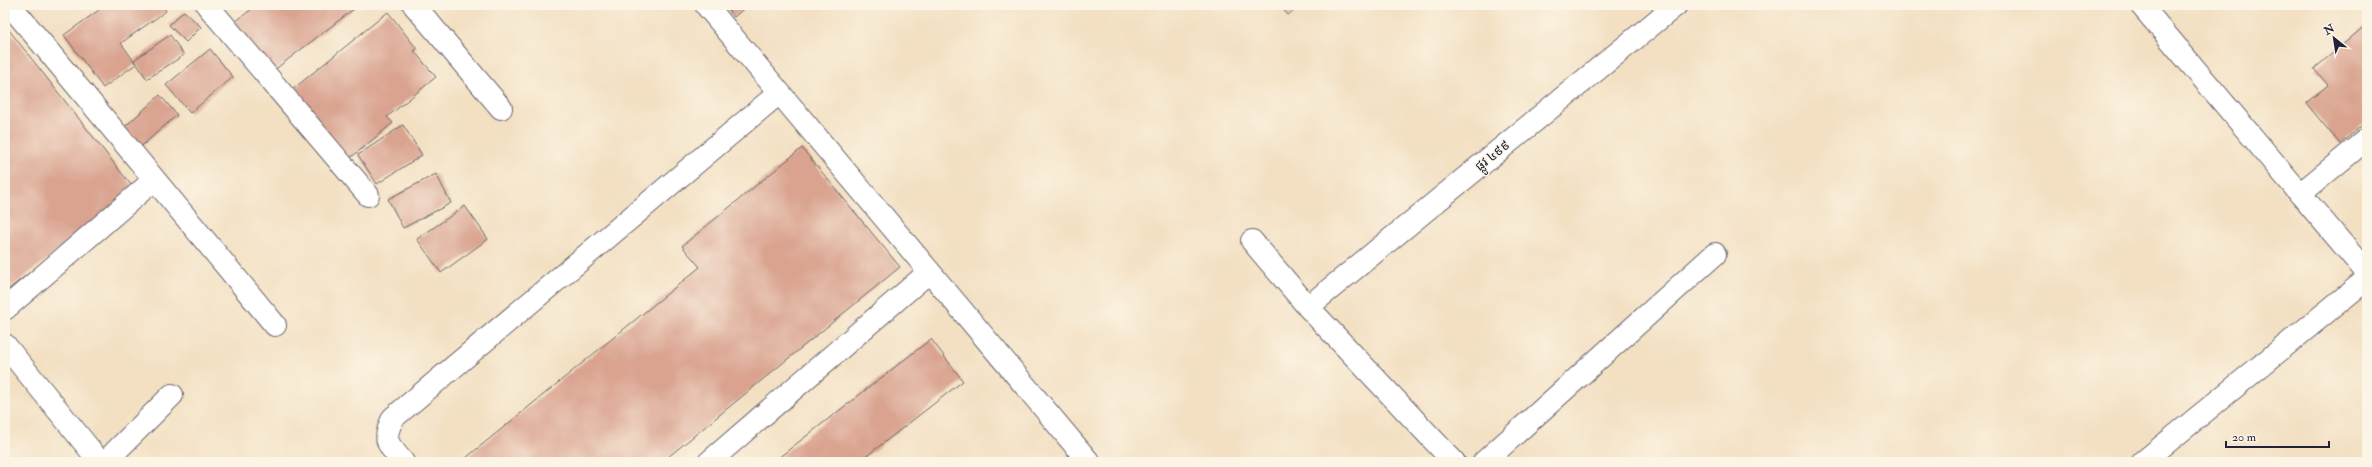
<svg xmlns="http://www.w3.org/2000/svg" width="2372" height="467" viewBox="0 0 2372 467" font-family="'IM FELL Double Pica','Noto Sans Khmer',serif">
<rect width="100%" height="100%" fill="#fcf5e5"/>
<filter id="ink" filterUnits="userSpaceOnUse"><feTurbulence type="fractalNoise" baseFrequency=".025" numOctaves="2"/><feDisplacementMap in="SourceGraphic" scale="8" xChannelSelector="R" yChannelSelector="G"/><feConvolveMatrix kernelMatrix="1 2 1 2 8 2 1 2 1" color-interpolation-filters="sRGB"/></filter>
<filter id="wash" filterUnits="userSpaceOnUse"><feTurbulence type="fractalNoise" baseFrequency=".012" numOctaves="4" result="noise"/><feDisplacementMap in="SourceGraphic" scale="16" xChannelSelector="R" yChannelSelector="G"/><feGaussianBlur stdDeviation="0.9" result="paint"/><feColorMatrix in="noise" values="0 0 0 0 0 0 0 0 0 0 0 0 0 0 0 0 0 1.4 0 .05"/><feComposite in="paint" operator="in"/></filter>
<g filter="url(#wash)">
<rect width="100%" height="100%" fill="#f3e0c3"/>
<g id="blocks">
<!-- building -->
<path fill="#d9a38f" d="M106 5H162L166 11 121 43 136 64 103 88 64 35Z
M257 5H287L290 8 294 5H359L269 74 231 25Z
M724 5H748L734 17Z
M1279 5H1300L1288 15Z
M184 11 201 27 186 42 169 25Z
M388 12 417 49 414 51 436 77 387 117 393 123 343 164 287 94Z
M2367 24V121L2340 144 2306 103 2328 85 2314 69Z
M5 25 135 190 5 292Z
M170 35 184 55 147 79 134 60Z
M210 49 233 77 190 113 166 85Z
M160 95 177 115 136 151 119 132Z
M403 125 422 155 377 184 358 155Z
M802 148 900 267 662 462H461L700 267 682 246Z
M436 174 451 203 403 228 388 199Z
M465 206 488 239 441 273 417 239Z
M931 339 963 381 859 462H773Z"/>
</g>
</g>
<g filter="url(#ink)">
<use href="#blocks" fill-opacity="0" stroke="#6b646b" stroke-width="1"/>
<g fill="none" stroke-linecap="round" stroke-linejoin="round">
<defs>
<path id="minor" d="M10 5 275 325
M207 5 368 195
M414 5 501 108
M706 5 1089 462
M2141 5 2367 273
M2300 194 2367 139
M1252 241 1308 307 1454 462
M1308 307 1676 5
M5 309 154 180
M5 345 100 462
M105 462 172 395
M403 462C387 443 382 441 393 418L779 93
M709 462 929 272
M1484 462 1715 254
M2143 462 2367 279"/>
</defs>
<!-- minor casing -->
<use href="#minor" stroke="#6b646b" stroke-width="24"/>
<!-- minor -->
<use href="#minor" stroke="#fff" stroke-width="22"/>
</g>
</g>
<g text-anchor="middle" stroke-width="3" stroke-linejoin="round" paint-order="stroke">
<!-- street labels -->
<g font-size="13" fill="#22223b" stroke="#fcf5e5">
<text transform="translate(1492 155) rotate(-39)" y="5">ផ្លូវ ៤៩៩</text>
</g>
</g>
<!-- margin -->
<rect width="2372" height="467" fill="none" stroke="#fcf5e5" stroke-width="20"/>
<!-- north arrow -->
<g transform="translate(2334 38) rotate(330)" stroke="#fcf5e5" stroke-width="3" paint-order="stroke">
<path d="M0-3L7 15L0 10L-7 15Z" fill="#22223b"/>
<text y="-6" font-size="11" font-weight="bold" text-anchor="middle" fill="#22223b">N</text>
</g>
<!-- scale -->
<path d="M2226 441v6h103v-6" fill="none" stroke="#22223b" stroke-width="2"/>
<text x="2232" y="441" font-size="12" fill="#22223b" stroke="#fcf5e5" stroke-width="3" paint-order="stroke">20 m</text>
</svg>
